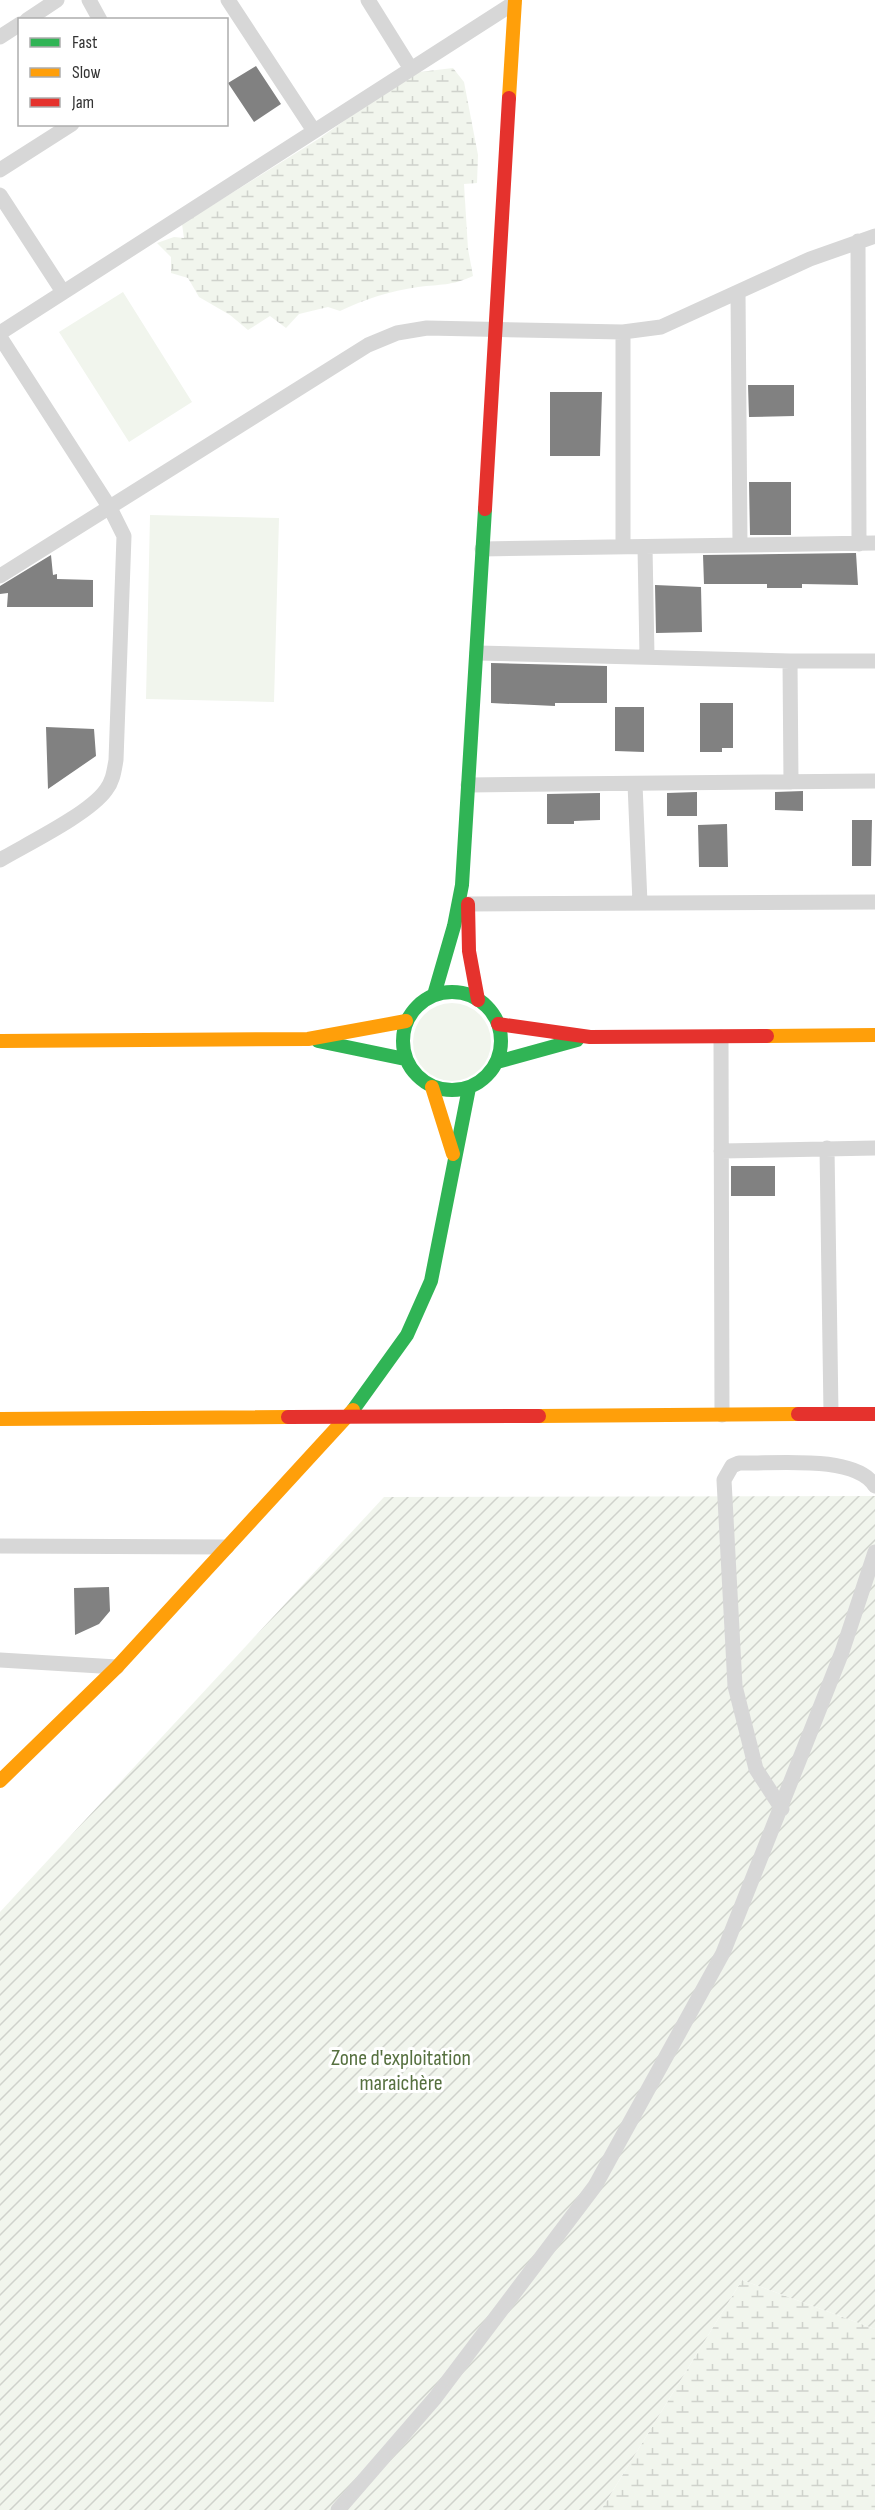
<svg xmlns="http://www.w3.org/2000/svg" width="875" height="2510" viewBox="0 0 875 2510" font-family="'Sofia Sans Condensed',sans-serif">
<defs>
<pattern id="wetland-marsh" width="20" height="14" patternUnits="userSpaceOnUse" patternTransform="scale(1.5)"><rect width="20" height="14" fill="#f1f5ed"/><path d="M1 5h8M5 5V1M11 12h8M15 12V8" fill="none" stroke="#cfd2cc"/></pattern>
<pattern id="garden-furrows" width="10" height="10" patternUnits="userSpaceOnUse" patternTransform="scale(1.5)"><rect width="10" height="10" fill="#f1f5ed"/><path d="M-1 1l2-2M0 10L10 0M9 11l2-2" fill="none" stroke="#cfd2cc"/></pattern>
</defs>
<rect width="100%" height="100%" fill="#fff"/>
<!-- grass -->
<path fill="#f1f5ed" d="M123 292 192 402 129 442 59 332Z
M150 515 279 518 274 702 146 699Z
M413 1042a39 39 0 1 1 78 0a39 39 0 1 1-78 0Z"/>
<!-- wetland -->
<path fill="url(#wetland-marsh)" d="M453 68 464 82 478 155 477 183 464 184 468 249 473 276C451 286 441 284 418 287 390 291 365 299 340 311L328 307 299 314 286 328 270 316 248 330 230 315 199 297 188 278 171 273V257L157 243 174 237 184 238 182 224 320 138 392 87 420 72Z
M742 2280 875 2329V2510H601Z"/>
<!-- garden -->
<path fill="url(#garden-furrows)" d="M875 1496V2329L742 2280 601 2510H0V1912L384 1497Z"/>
<!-- building -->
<path fill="#818181" d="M256 66 281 104 254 122 228 83Z
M748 385H794V416L749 417Z
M550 392H602L600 456H550Z
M749 482H791V535H750Z
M856 553 858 585 802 584V588H767V584H704L703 555Z
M51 555 53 575 57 574V579L93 580V607H7L8 593 0 594V586Z
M655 585 701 587 702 632 656 633Z
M491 663 607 666V703H555V706L491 703Z
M700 703H733V748H722V752H700Z
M615 707H644V752L615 751Z
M46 727 94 729 96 756 48 789Z
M803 791V811L775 810V792Z
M697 792V816H667V793Z
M600 793V820L574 821V824H547V794Z
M852 820H872L871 866H852Z
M727 824 728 867H699L698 825Z
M731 1166H775V1196H731Z
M109 1587 110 1611 99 1624 75 1635 74 1588Z"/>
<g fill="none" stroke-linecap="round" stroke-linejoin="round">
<!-- street -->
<path stroke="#d7d7d7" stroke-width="15" d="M89 0 100 20
M228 0 314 131
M368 0 411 69
M27 20 57 0
M0 37 20 24
M0 170 72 124
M0 195 63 292
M858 241 859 544
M738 292 740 545
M0 333 514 3
M0 337 110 508 124 536 116 760C114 771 113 781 106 790 89 814 27 844 0 860
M623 547V332
M645 547 647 656
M482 549 875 543
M0 576 368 345 397 333 427 328 623 332 661 327 810 259 875 236
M477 653 790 661H875
M790 661 791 782
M635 784 640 903
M468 785 875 781
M468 904 875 902
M721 1037 722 1415
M827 1148 831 1413
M721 1151 875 1148
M0 1546 227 1547
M0 1660 117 1667
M782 1809 756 1769 735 1686 724 1480 732 1466 739 1463C773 1464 855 1454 875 1486
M338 2510 435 2398 595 2186 723 1953 842 1652 875 1552"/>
<!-- fast -->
<path stroke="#30b455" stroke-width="14" d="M403 1041a49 49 0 1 1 98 0a49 49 0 1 1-98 0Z
M434 995 454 926 462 885 485 509
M318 1041 405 1059
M497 1062 577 1040
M353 1410 407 1335 431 1281 469 1088"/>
<!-- slow -->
<path stroke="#ff9f0a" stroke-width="14" d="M509 98 515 0
M767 1036 875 1035
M0 1041 308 1039 406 1021
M432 1087 453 1154
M539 1416 798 1414
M0 1419 288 1417
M0 1781 117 1667 353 1410"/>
<!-- jam -->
<path stroke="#e5322d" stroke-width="14" d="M485 509 509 98
M468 904 469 951 478 1000
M498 1024 590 1037 767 1036
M798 1414H875
M288 1417 539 1416"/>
</g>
<g text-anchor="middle" stroke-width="6" stroke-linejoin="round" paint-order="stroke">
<!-- park labels -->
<g font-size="22" fill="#56703f" stroke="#fff">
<text x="401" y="2065">Zone d'exploitation<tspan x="401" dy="25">maraichère</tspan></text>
</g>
</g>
<!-- legend -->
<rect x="18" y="18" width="210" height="108" fill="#ffffff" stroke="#adadad" stroke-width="1.5"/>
<rect x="30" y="38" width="30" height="9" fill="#30b455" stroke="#adadad" stroke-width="1.5"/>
<text x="72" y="48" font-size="18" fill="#333333">Fast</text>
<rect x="30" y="68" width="30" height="9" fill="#ff9f0a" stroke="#adadad" stroke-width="1.5"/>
<text x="72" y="78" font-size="18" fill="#333333">Slow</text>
<rect x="30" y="98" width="30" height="9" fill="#e5322d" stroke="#adadad" stroke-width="1.5"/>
<text x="72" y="108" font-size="18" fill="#333333">Jam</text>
</svg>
